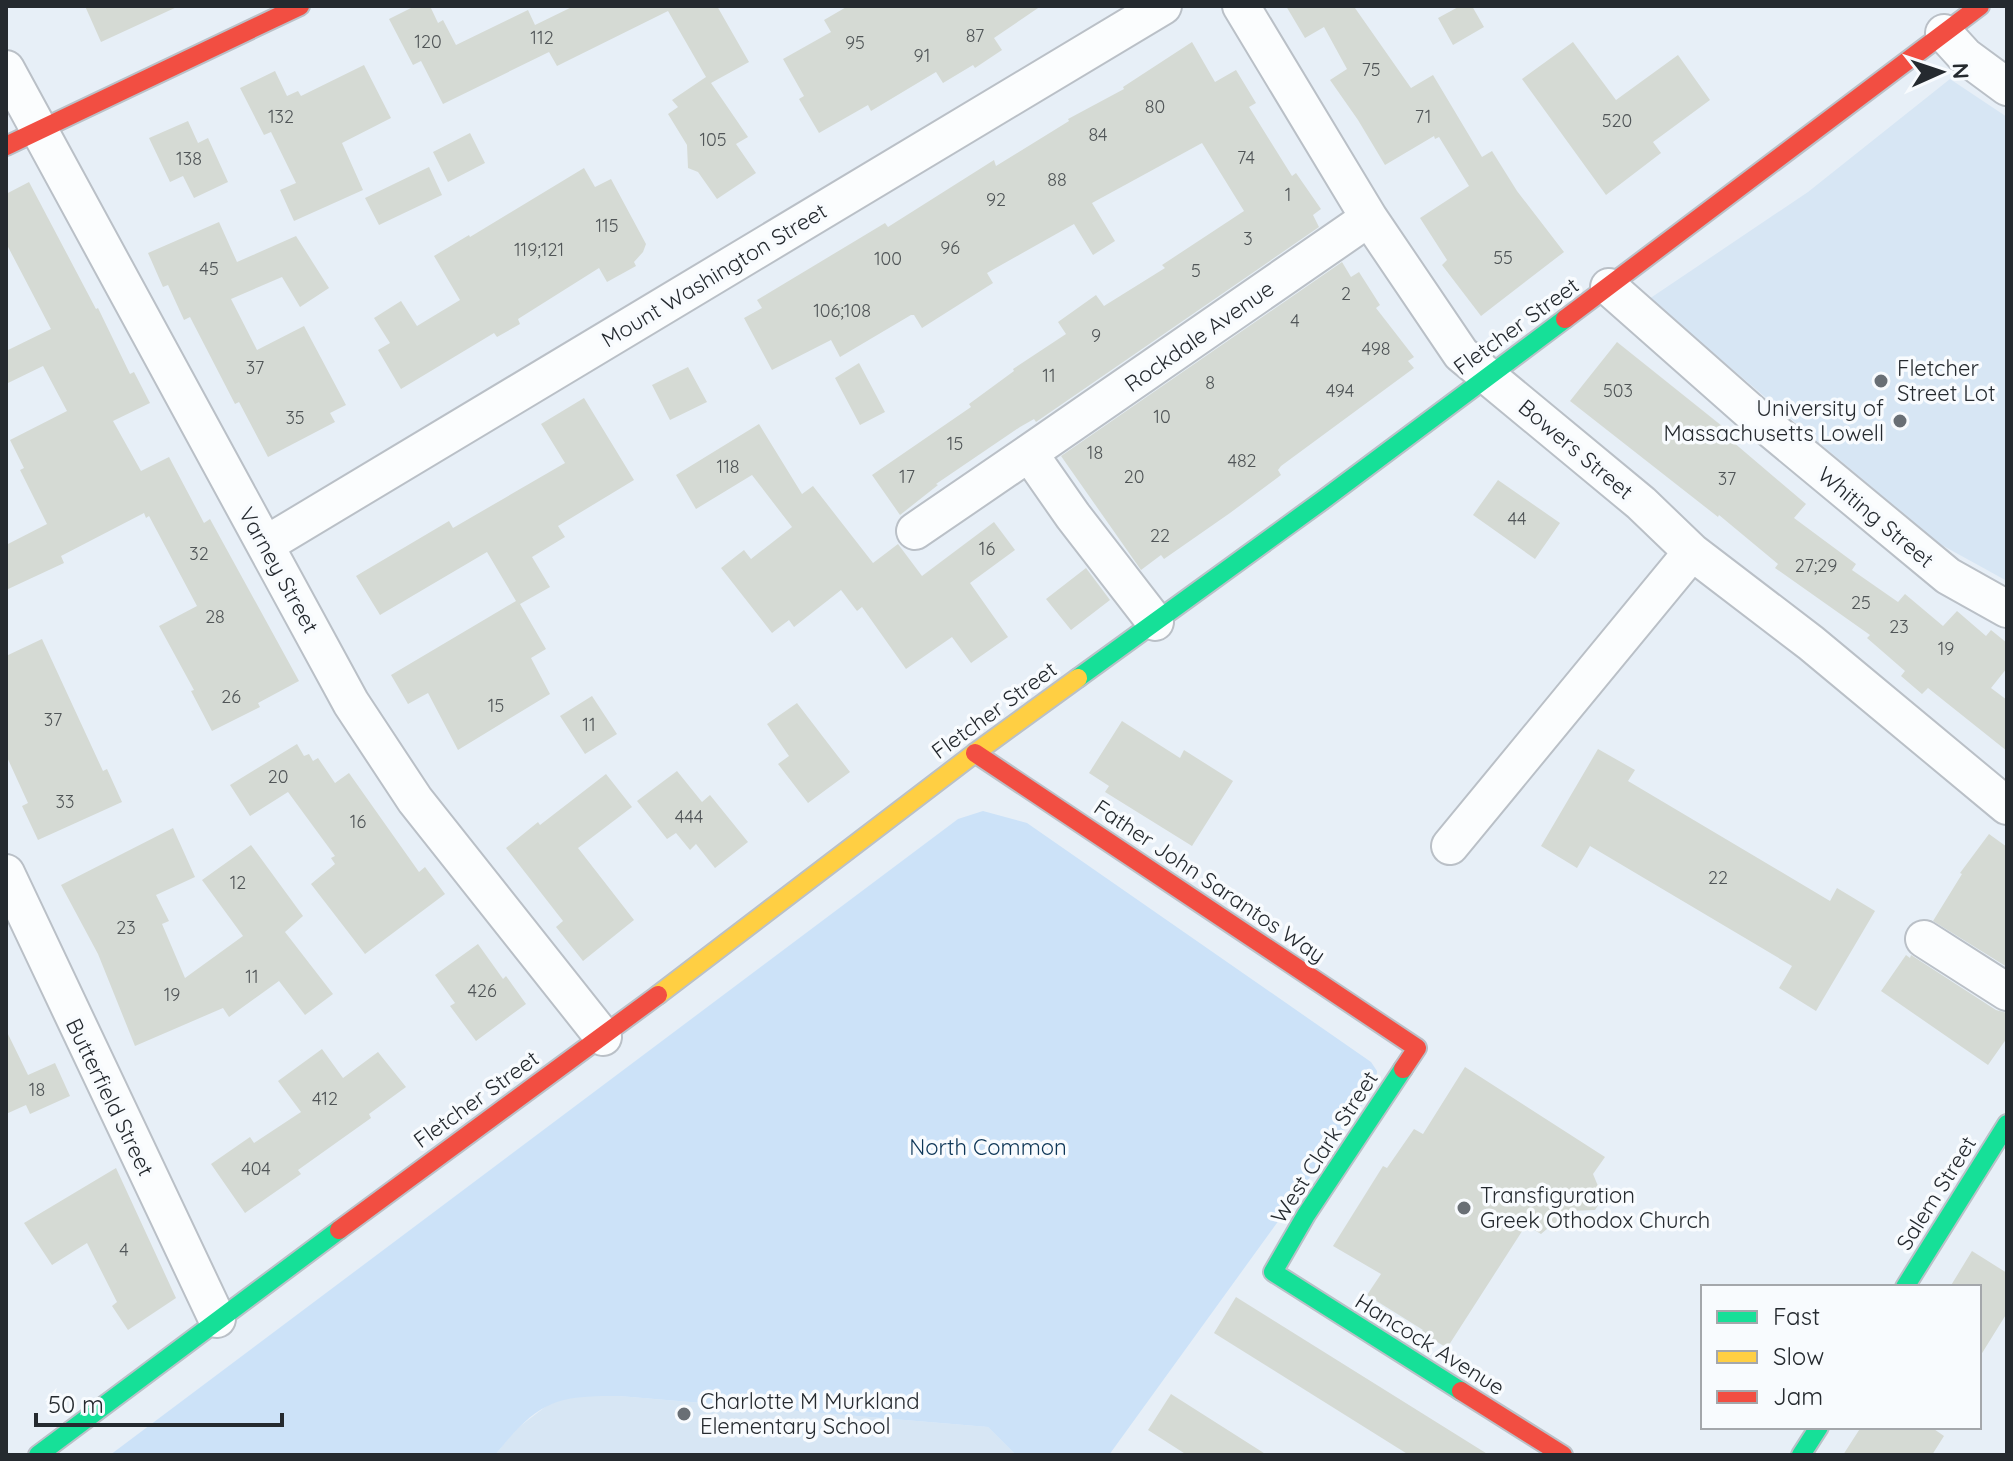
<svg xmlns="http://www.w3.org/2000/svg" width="2013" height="1461" viewBox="0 0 2013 1461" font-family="Quicksand,sans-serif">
<rect width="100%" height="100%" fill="#e7eff7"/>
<!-- built -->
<path fill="#d7e6f4" d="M1950 79 2007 117V581L1938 543 1649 299 1808 192Z
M581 1395 619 1396 988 1427 1016 1455H495L515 1430 553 1401Z"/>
<!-- green -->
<path fill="#cce2f8" d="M983 811 1027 823 1371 1062 1377 1071 1376 1086 1109 1455H1016L988 1427 619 1396C553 1395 537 1403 495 1455H110L958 819Z"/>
<!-- building -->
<path fill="#d5dad4" d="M85 6H179L101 42Z
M415 6H430L438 23 443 20 456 45 528 10 535 25 574 6H717L749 62 711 83 748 137 736 144 756 173 717 199 698 172 688 168 687 145 668 114 678 107 672 100 706 77 668 11 557 66 549 52 443 104 421 61 413 65 389 19Z
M848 6H1041L994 38 1002 50 975 68 973 65 943 83 936 72 871 111 868 105 819 133 799 99 804 96 783 59 831 32 824 20Z
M1286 6H1359L1355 8 1411 88 1433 75 1482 157 1492 151 1517 191 1564 252 1481 316 1442 265 1447 260 1420 218 1469 186 1439 137 1435 139 1434 136 1385 165 1358 120 1330 80 1347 69 1324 27 1305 38Z
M1460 6H1472L1484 27 1453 45 1438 18Z
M1192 42 1215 82 1236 70 1256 103 1249 107 1292 176 1296 173 1321 209 1313 215 1319 227 1036 422 1034 419 1020 427 936 484 938 485 900 515 872 475 971 407 969 404 1014 371 1013 369 1066 334 1058 322 1096 295 1104 306 1165 268 1162 265 1244 211 1202 143 1092 203 1115 241 1093 255 1074 224 987 273 993 283 922 328 914 315H911L840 357 831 340 772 370 744 318 762 308 757 300 885 223 888 227 994 160 996 166 1069 121 1068 119 1124 89 1123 87Z
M1573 42 1616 100 1678 55 1710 100 1653 142 1661 153 1606 195 1522 79Z
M364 65 391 118 342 143 363 190 294 221 280 190 296 183 271 132 264 135 240 88 275 71 287 96 298 91 301 96Z
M188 121 198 143 208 138 228 182 194 198 183 176 170 182 149 138Z
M470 133 485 163 448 182 433 152Z
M429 167 442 195 379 225 365 198Z
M584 168 595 187 611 179 646 244 643 252 634 262 636 266 607 282 599 268 518 319 520 324 497 337 494 333 401 389 378 350 390 343 374 318 401 301 417 326 460 300 434 256 469 235 470 237Z
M29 182 96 309 98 308 130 374 134 372 150 403 113 421 141 471 169 457 204 523 210 519 299 681 258 703 260 707 212 731 191 691 194 690 159 626 197 606 149 516 146 518 144 513 61 556 64 563 6 590V545L47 524 20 470 24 468 10 440 67 411 43 366 6 384V351L51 329 6 243V194Z
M219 222 237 262 296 236 329 288 300 307 282 277 231 299 257 350 304 326 346 405 330 413 335 422 268 457 239 402 235 404 190 317 184 320 168 285 163 287 148 253Z
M1342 262 1351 277 1359 272 1380 305 1376 308 1414 357 1408 361 1414 368 1281 466 1278 470 1281 475 1230 513 1164 559 1161 555 1141 570 1061 456Z
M1617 342 1722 426 1719 430 1806 504 1794 518 1856 564 1852 570 1898 602 1905 594 1943 626 1957 611 1986 636 1991 630 2007 643V668L1991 688 2007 700V751L1928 688 1922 694 1901 676 1905 671 1867 638 1870 635 1775 568 1778 564 1719 515 1718 517 1570 401Z
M859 363 885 412 860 425 835 378Z
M688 367 707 402 670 420 652 385Z
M584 398 634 480 558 526 565 537 532 557 550 587 520 604 546 649 531 658 550 694 458 750 428 693 408 704 391 675 516 601 487 552 380 615 356 576 449 521 453 528 565 463 541 424Z
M759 424 802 494 813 486 873 563 898 544 922 576 994 522 1015 550 970 583 1008 637 971 663 952 637 906 669 862 607 857 611 841 590 794 627 789 620 772 633 721 568 744 550 751 559 792 527 752 475 696 509 676 475Z
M1498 480 1560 523 1535 559 1473 515Z
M1086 568 1110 600 1071 630 1046 599Z
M42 639 103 771 107 769 122 802 38 840 22 806 28 803 6 755V656Z
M592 696 617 734 585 754 560 716Z
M797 703 850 772 808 803 778 764 789 756 767 724Z
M1122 721 1180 758 1184 750 1233 781 1192 846 1105 792 1109 786 1089 773Z
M297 744 304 756 309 754 313 761 318 758 335 783 349 773 419 872 425 867 445 894 365 954 311 884 335 864 331 858 335 856 288 792 250 816 230 785Z
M1598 749 1635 770 1628 781 1830 901 1837 888 1875 911 1816 1011 1779 988 1792 966 1590 846 1577 868 1541 846Z
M677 771 702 802 710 795 748 842 715 868 696 844 690 850 676 833 667 839 637 801Z
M606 774 632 807 578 848 634 920 583 961 556 927 563 921 506 848 538 822 540 825Z
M173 828 195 877 156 895 169 921 162 924 185 978 243 936 202 880 251 845 303 916 285 932 333 994 305 1015 279 981 229 1017 223 1008 135 1046 98 954 61 885Z
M1989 834 2007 847V967L1933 921 1962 874 1960 873Z
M478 944 503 979 506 976 526 1004 476 1041 450 1006 455 1003 435 975Z
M1906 955 1910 958 1911 955 1996 1010 2007 1013V1038L1988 1065 1881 991Z
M6 1030 28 1075 55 1063 70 1096 30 1114 26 1105 6 1114Z
M322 1049 343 1078 378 1052 406 1087 369 1114 371 1118 298 1170 301 1174 245 1213 211 1164 250 1137 254 1143 301 1112 278 1081Z
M1465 1067 1605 1157 1593 1174 1603 1198 1595 1210 1570 1211 1556 1232 1548 1228 1541 1234 1526 1225 1447 1348 1421 1332 1423 1330 1367 1295 1381 1274 1333 1246 1383 1166 1387 1168 1414 1129 1423 1134Z
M116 1168 176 1298 128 1330 112 1306 117 1302 87 1243 52 1265 24 1223Z
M1972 1251 2007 1273V1313L1979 1358V1287H1950Z
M1236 1297 1489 1455H1409L1214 1333Z
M1171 1394 1267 1455H1187L1148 1430Z
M1861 1427H1931L1944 1436 1932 1455H1843Z"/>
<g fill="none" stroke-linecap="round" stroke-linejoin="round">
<defs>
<path id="street" d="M1241 6 1369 218 1461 354 1641 503 1692 552 1811 643 2007 806
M1944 33 1965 56 2007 87
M6 69 351 703 415 800 603 1037
M1609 287 1755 416 1948 576 2007 609
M915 531 1029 453
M265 545 1163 6
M1155 622 1073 516 1029 453 1369 218
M1450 846 1692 552
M6 873 217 1319
M1924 939 2007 992"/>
<path id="fast" d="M1078 678 1323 500 1565 319
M1403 1069 1306 1215 1273 1272 1461 1391
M1905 1287 2007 1124
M38 1455 339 1230
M1801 1455 1819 1427"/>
<path id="slow" d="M658 995 975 753 1078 678"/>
<path id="jam" d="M6 146 300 6
M1565 319 1980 6
M975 753 1417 1048 1403 1069
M339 1230 658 995
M1461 1391 1563 1455"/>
</defs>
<!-- street casing -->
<use href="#street" stroke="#bac0c7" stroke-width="40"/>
<!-- fast casing -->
<use href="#fast" stroke="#bac0c7" stroke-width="22"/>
<!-- slow casing -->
<use href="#slow" stroke="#bac0c7" stroke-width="22"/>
<!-- jam casing -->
<use href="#jam" stroke="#bac0c7" stroke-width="22"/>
<!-- street -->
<use href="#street" stroke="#fbfdfe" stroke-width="36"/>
<!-- fast -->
<use href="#fast" stroke="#16e098" stroke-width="18"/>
<!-- slow -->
<use href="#slow" stroke="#ffcf43" stroke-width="18"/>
<!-- jam -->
<use href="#jam" stroke="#f24e42" stroke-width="18"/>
</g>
<!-- markers -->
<g fill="#696f75" stroke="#f8fbfe" stroke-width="3">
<circle cx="1881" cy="381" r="8"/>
<circle cx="1900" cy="421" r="8"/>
<circle cx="1464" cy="1208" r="8"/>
<circle cx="684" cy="1414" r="8"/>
</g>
<g text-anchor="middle" stroke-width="7" stroke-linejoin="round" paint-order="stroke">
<!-- number labels -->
<g font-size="18" fill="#515658">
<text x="975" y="42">87</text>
<text x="542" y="44">112</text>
<text x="428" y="48">120</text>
<text x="855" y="49">95</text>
<text x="922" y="62">91</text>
<text x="1371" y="76">75</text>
<text x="1155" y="113">80</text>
<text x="281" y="123">132</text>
<text x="1423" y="123">71</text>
<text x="1617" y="127">520</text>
<text x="1098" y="141">84</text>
<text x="713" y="146">105</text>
<text x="1246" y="164">74</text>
<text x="189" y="165">138</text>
<text x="1057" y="186">88</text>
<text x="1288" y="201">1</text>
<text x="996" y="206">92</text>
<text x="607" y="232">115</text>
<text x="1248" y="245">3</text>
<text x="950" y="254">96</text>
<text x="539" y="256">119;121</text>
<text x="1503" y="264">55</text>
<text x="888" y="265">100</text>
<text x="209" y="275">45</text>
<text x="1196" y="277">5</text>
<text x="1346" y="300">2</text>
<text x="842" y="317">106;108</text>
<text x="1295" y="327">4</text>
<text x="1096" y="342">9</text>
<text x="1376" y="355">498</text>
<text x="255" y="374">37</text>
<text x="1049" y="382">11</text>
<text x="1210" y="389">8</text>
<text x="1340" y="397">494</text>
<text x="1618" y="397">503</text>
<text x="1162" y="423">10</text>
<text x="295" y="424">35</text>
<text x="955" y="450">15</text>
<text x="1095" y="459">18</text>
<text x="1242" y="467">482</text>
<text x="728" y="473">118</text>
<text x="907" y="483">17</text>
<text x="1134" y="483">20</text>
<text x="1727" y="485">37</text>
<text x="1517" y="525">44</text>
<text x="1160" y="542">22</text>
<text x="987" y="555">16</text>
<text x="199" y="560">32</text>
<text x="1816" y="572">27;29</text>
<text x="1861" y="609">25</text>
<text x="215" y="623">28</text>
<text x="1899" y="633">23</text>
<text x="1946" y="655">19</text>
<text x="231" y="703">26</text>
<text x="496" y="712">15</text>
<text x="53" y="726">37</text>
<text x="589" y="731">11</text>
<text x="278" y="783">20</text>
<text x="65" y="808">33</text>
<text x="689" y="823">444</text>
<text x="358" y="828">16</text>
<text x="1718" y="884">22</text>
<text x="238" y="889">12</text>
<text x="126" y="934">23</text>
<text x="252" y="983">11</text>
<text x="482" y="997">426</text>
<text x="172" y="1001">19</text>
<text x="37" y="1096">18</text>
<text x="325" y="1105">412</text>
<text x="256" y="1175">404</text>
<text x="124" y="1256">4</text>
</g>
<!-- street labels -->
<g font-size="22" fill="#252a2f" stroke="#f8fbfe">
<text transform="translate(714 275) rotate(-31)" y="8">Mount Washington Street</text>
<text transform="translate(1516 326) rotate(-36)" y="8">Fletcher Street</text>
<text transform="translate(1199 336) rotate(-35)" y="8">Rockdale Avenue</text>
<text transform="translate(1576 449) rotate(40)" y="8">Bowers Street</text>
<text transform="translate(1876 517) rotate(40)" y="8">Whiting Street</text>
<text transform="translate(279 570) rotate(61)" y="8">Varney Street</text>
<text transform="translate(994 710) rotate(-36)" y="8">Fletcher Street</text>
<text transform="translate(1210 881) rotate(34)" y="8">Father John Sarantos Way</text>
<text transform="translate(110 1097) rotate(64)" y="8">Butterfield Street</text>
<text transform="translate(476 1099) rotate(-36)" y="8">Fletcher Street</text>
<text transform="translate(1324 1147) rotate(-57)" y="8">West Clark Street</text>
<text transform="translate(1936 1193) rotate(-58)" y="8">Salem Street</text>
<text transform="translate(1430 1344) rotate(32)" y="8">Hancock Avenue</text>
</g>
<!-- poi labels -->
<g font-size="22" fill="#252a2f" stroke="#f8fbfe" text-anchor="start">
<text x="1897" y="376">Fletcher<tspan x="1897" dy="25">Street Lot</tspan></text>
<text x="1884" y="416" text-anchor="end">University of<tspan x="1884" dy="25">Massachusetts Lowell</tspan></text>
<text x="1480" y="1203">Transfiguration<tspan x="1480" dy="25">Greek Othodox Church</tspan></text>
<text x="700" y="1409">Charlotte M Murkland<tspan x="700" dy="25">Elementary School</tspan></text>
</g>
<!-- park labels -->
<g font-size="22" fill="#0d3657" stroke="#f8fbfe">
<text x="988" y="1155">North Common</text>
</g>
</g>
<!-- border -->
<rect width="2013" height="1461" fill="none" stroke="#252a2f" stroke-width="16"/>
<!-- legend -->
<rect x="1701" y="1285" width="280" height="144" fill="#f8fbfe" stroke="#a4a7ab" stroke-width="2"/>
<rect x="1717" y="1311" width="40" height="12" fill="#16e098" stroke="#a4a7ab" stroke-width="2"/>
<text x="1773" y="1325" font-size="24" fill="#252a2f">Fast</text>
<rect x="1717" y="1351" width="40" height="12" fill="#ffcf43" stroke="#a4a7ab" stroke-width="2"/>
<text x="1773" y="1365" font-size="24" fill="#252a2f">Slow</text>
<rect x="1717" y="1391" width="40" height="12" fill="#f24e42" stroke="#a4a7ab" stroke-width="2"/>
<text x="1773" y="1405" font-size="24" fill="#252a2f">Jam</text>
<!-- north arrow -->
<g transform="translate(1941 72) rotate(87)" stroke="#f8fbfe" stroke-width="6" paint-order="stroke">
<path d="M0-6L14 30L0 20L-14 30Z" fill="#252a2f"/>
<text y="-12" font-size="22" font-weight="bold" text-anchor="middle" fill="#252a2f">N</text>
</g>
<!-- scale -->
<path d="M36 1413v12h246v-12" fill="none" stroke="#252a2f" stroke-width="4"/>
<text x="48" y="1413" font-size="24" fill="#252a2f" stroke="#f8fbfe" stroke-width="6" paint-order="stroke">50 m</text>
</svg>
